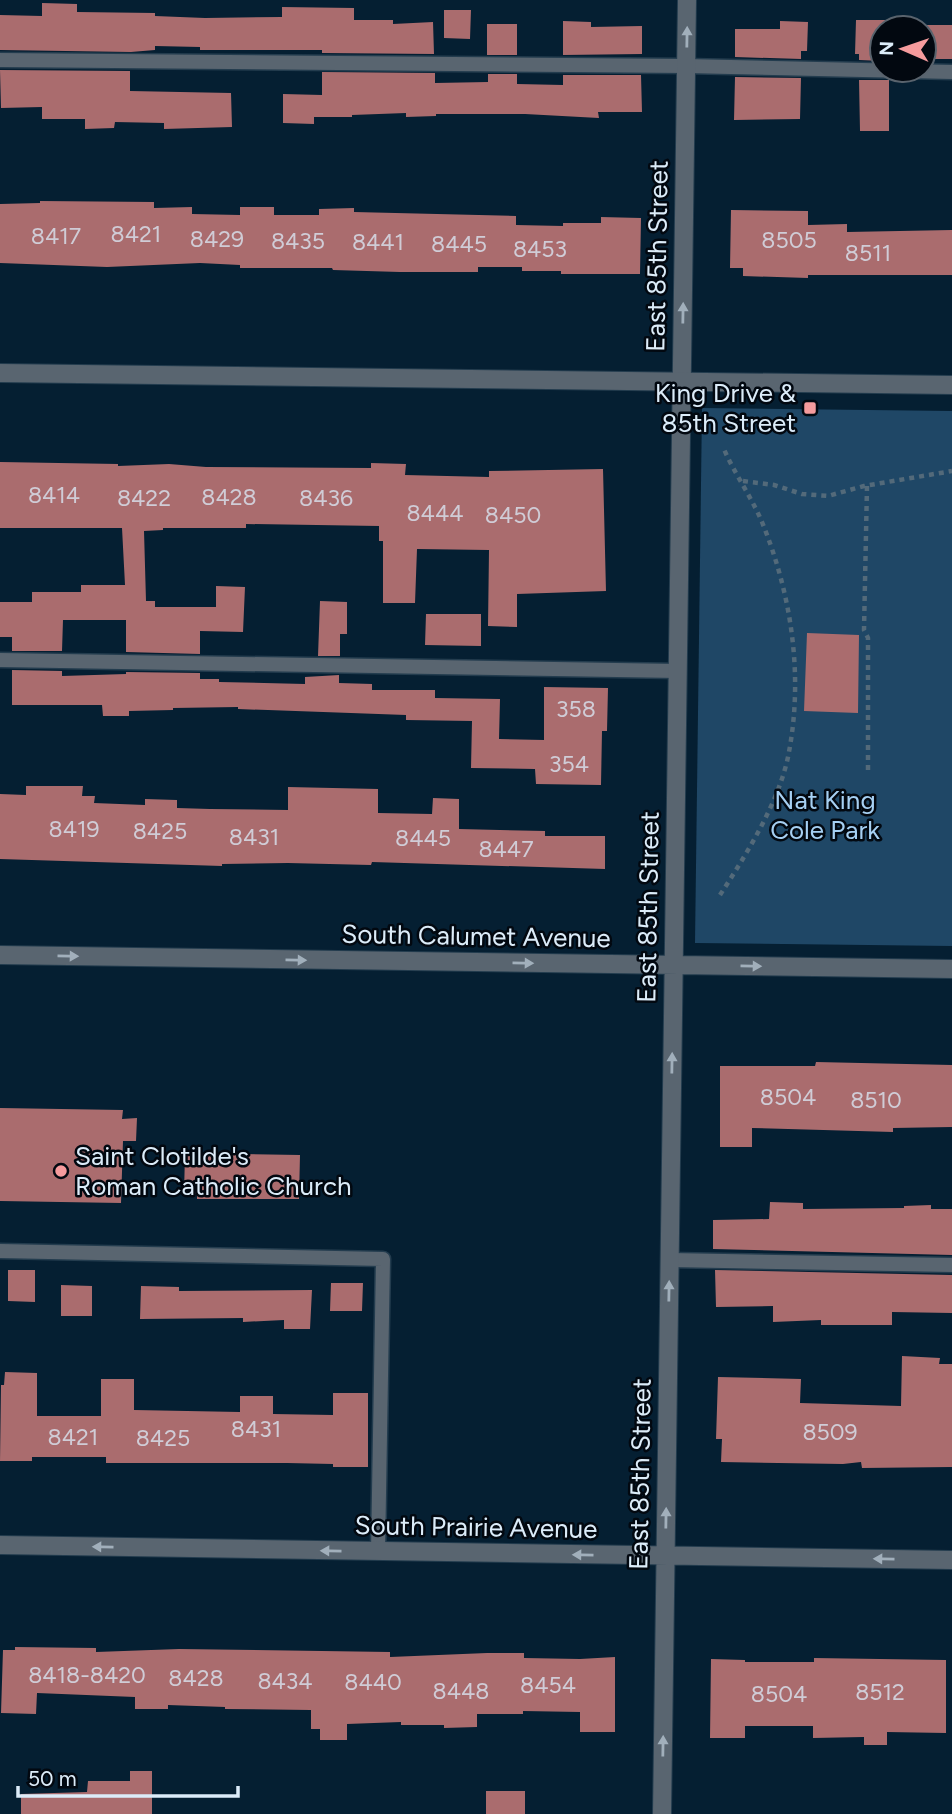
<svg xmlns="http://www.w3.org/2000/svg" width="952" height="1814" viewBox="0 0 952 1814" font-family="Figtree,sans-serif">
<rect width="100%" height="100%" fill="#051f32"/>
<!-- green -->
<path fill="#1f4766" d="M702 408 952 411V946L695 943Z"/>
<!-- building -->
<path fill="#aa6c6e" d="M42 3 77 4V12L155 13V16L205 18 282 17V7L354 8V20H393V24L433 22 434 54 322 53V50H200V47L155 46V50L131 52 0 50V15L42 16Z
M444 10H471L470 39 444 38Z
M856 20H885V25H952V59H924V28H882V61L859 60V54H855Z
M563 21 591 22V27L642 26V54L563 55Z
M780 21 808 22 807 51H801V59L735 57V29H780Z
M487 24H517V55H487Z
M0 70 130 71V91L231 93 232 127 164 129V123L115 122 114 128 85 129V119H42V107L1 108Z
M322 72 435 73V83L488 82V74H517V84L563 85V75H641L642 112H598L599 118 525 114H436V116L406 117V113L352 115V117H314V124L283 123V94L322 95Z
M735 77 801 78 800 119 734 120Z
M859 80H889V131H860Z
M40 201 154 202V208L192 207V214L240 215V207H274V215H319V209L354 208V212L516 216V225L563 226V223H601V217L641 218 640 274H561V271H522V267H478V272H400L333 270 332 268H240V265L200 263 107 267 0 263V204L40 203Z
M731 210 808 211V225L847 224V232L952 230V275H808V278L743 276V268H730Z
M0 462 118 464V466L169 464 206 467 371 468V463L406 464 405 475 489 477V471L603 469 606 591 517 594V627L488 626 489 550 417 549 415 603H383V541H379V526L246 524V528H163V530L144 531 146 601H155V607H216V586L245 587 243 632 200 631V654L126 652V620H63L62 651H12V637H0V602H32V592H81V585H125L122 528H0Z
M320 601 347 602V634H340V656H318Z
M426 614H481V646L425 645Z
M807 633 859 635 858 713 804 711Z
M12 670 62 671V676L126 674V672L200 673V679H219V682L305 684V677L339 675V683L372 684V690H435V698L500 699 499 739 544 740V687L608 688 607 731H602L601 785 536 784 535 769 471 768 472 721 406 720V715L238 709V707L173 708V710L129 711V716H103L102 705H12Z
M26 786H83L82 796H95L94 803 145 805V799L177 800V808L210 809 288 810V787L378 789V813L432 814 433 798 459 799V829L545 831V836H605V869L372 862 371 865 288 863 222 864V866L0 859V794L26 795Z
M816 1062 952 1065V1127L893 1128V1132L752 1128V1147H720V1066H815Z
M0 1108 123 1110 122 1119 137 1118 136 1141H123L121 1203 0 1201Z
M185 1153 300 1155 299 1199H197V1194H184Z
M770 1202 803 1203V1209L904 1208V1206L931 1205V1209H952V1255L713 1249V1220L769 1219Z
M8 1270H35V1302L8 1301Z
M715 1270 952 1275V1313L892 1312V1325H821V1320L773 1322V1306L716 1307Z
M331 1283H363L362 1311H330Z
M61 1285 92 1286V1316H61Z
M141 1286 179 1287V1291L312 1290 310 1329H284V1320L243 1322V1318L140 1319Z
M902 1356 940 1358 939 1364H952V1467L862 1468 861 1462 843 1464 721 1462 722 1439H716L718 1377 801 1379 800 1403 901 1406Z
M5 1372 37 1373V1416H101V1379H134V1410L240 1412V1396H273V1414L333 1415V1393H368V1467H333V1464L287 1463H106V1457H32V1461H0L1 1385H4Z
M15 1647 96 1648V1652L179 1649 390 1652V1657L487 1653H524V1658L580 1659 615 1657V1732H580V1712L523 1711V1714H477V1727L444 1728V1725H401V1722L347 1724V1740H320V1729H311V1710L225 1709V1707L168 1705V1709H135V1697L37 1693 36 1714 1 1713 3 1650H15Z
M814 1658 946 1660V1733L887 1732V1745H864V1737L813 1738V1726H745V1738H710L711 1659 745 1660V1662H814Z
M130 1771H152V1814H21V1794L87 1792 88 1781H130Z
M486 1791H525V1814H486Z"/>
<g fill="none" stroke-linecap="round" stroke-linejoin="round">
<defs>
<path id="service" d="M0 60 686 66 952 72
M0 660 678 671
M0 1251 383 1259 378 1552
M670 1260 952 1265"/>
<path id="minor" d="M0 955 952 969
M0 1545 952 1560
M662 1814 687 0"/>
<path id="tertiary" d="M0 373 952 385"/>
</defs>
<!-- service casing -->
<use href="#service" stroke="#233c4e" stroke-width="17"/>
<!-- minor casing -->
<use href="#minor" stroke="#233c4e" stroke-width="20"/>
<!-- tertiary casing -->
<use href="#tertiary" stroke="#233c4e" stroke-width="20"/>
<!-- path -->
<path stroke="#536a7a" stroke-width="4.5" stroke-dasharray="5 5" stroke-linecap="butt" d="M743 481 774 485 802 494 828 496 864 486 952 471
M867 486 864 630 868 638V773
M720 895C746 855 778 804 788 757 804 678 792 596 762 522 751 496 734 473 723 447"/>
<!-- service -->
<use href="#service" stroke="#596570" stroke-width="14"/>
<!-- minor -->
<use href="#minor" stroke="#596570" stroke-width="18"/>
<!-- tertiary -->
<use href="#tertiary" stroke="#596570" stroke-width="18"/>
</g>
<!-- one-way arrows -->
<defs><path id="oneway-solid" d="M-6-.8H1V-3.2L6.5 0L1 3.2V.8H-6Z" transform="scale(1.75)"/></defs>
<g fill="#a1afbb">
<use href="#oneway-solid" transform="translate(687 37) rotate(-89)"/>
<use href="#oneway-solid" transform="translate(683 313) rotate(-89)"/>
<use href="#oneway-solid" transform="translate(68 956) rotate(1)"/>
<use href="#oneway-solid" transform="translate(296 960) rotate(1)"/>
<use href="#oneway-solid" transform="translate(523 963) rotate(1)"/>
<use href="#oneway-solid" transform="translate(751 966) rotate(1)"/>
<use href="#oneway-solid" transform="translate(672 1063) rotate(-89)"/>
<use href="#oneway-solid" transform="translate(669 1291) rotate(-89)"/>
<use href="#oneway-solid" transform="translate(666 1518) rotate(-89)"/>
<use href="#oneway-solid" transform="translate(103 1547) rotate(-179)"/>
<use href="#oneway-solid" transform="translate(331 1551) rotate(-179)"/>
<use href="#oneway-solid" transform="translate(583 1555) rotate(-179)"/>
<use href="#oneway-solid" transform="translate(884 1559) rotate(-179)"/>
<use href="#oneway-solid" transform="translate(663 1746) rotate(-89)"/>
</g>
<!-- markers -->
<g fill="#f59b9d" stroke="#020810" stroke-width="2.5">
<rect x="803" y="401" width="14" height="14" rx="3.5"/>
<circle cx="61" cy="1171" r="7"/>
</g>
<g text-anchor="middle" stroke-width="5" stroke-linejoin="round" paint-order="stroke">
<!-- number labels -->
<g font-size="23" fill="#d0ccd6">
<text x="136" y="242">8421</text>
<text x="56" y="244">8417</text>
<text x="217" y="247">8429</text>
<text x="789" y="248">8505</text>
<text x="298" y="249">8435</text>
<text x="378" y="250">8441</text>
<text x="459" y="252">8445</text>
<text x="540" y="257">8453</text>
<text x="868" y="261">8511</text>
<text x="54" y="503">8414</text>
<text x="229" y="505">8428</text>
<text x="144" y="506">8422</text>
<text x="326" y="506">8436</text>
<text x="435" y="521">8444</text>
<text x="513" y="523">8450</text>
<text x="576" y="717">358</text>
<text x="569" y="772">354</text>
<text x="74" y="837">8419</text>
<text x="160" y="839">8425</text>
<text x="254" y="845">8431</text>
<text x="423" y="846">8445</text>
<text x="506" y="857">8447</text>
<text x="788" y="1105">8504</text>
<text x="876" y="1108">8510</text>
<text x="256" y="1437">8431</text>
<text x="830" y="1440">8509</text>
<text x="73" y="1445">8421</text>
<text x="163" y="1446">8425</text>
<text x="87" y="1683">8418-8420</text>
<text x="196" y="1686">8428</text>
<text x="285" y="1689">8434</text>
<text x="373" y="1690">8440</text>
<text x="548" y="1693">8454</text>
<text x="461" y="1699">8448</text>
<text x="880" y="1700">8512</text>
<text x="779" y="1702">8504</text>
</g>
<!-- street labels -->
<g font-size="26" fill="#dcecf9" stroke="#020810">
<text transform="translate(657 256) rotate(-89)" y="9">East 85th Street</text>
<text transform="translate(648 907) rotate(-89)" y="9">East 85th Street</text>
<text transform="translate(476 936) rotate(1)" y="9">South Calumet Avenue</text>
<text transform="translate(640 1474) rotate(-89)" y="9">East 85th Street</text>
<text transform="translate(476 1527) rotate(1)" y="9">South Prairie Avenue</text>
</g>
<!-- poi labels -->
<g font-size="26" fill="#dcecf9" stroke="#020810" text-anchor="end">
<text x="796" y="402">King Drive &amp;<tspan x="796" dy="30">85th Street</tspan></text>
<text x="75" y="1165" text-anchor="start">Saint Clotilde's<tspan x="75" dy="30">Roman Catholic Church</tspan></text>
</g>
<!-- park labels -->
<g font-size="26" fill="#a6d0f3" stroke="#020810">
<text x="825" y="809">Nat King<tspan x="825" dy="30">Cole Park</tspan></text>
</g>
</g>
<!-- north arrow -->
<g transform="translate(903 49) rotate(272)"><circle r="33" fill="#020810" stroke="#59636d" stroke-width="2"/>
<path d="M0-5L12 26L0 18L-12 26Z" fill="#f59b9d"/>
<text y="-10" font-size="19" font-weight="bold" text-anchor="middle" fill="#dcecf9">N</text>
</g>
<!-- scale -->
<path d="M18 1786v10h220v-10" fill="none" stroke="#dcecf9" stroke-width="3.5"/>
<text x="28" y="1786" font-size="21" fill="#dcecf9" stroke="#020810" stroke-width="5" paint-order="stroke">50 m</text>
</svg>
